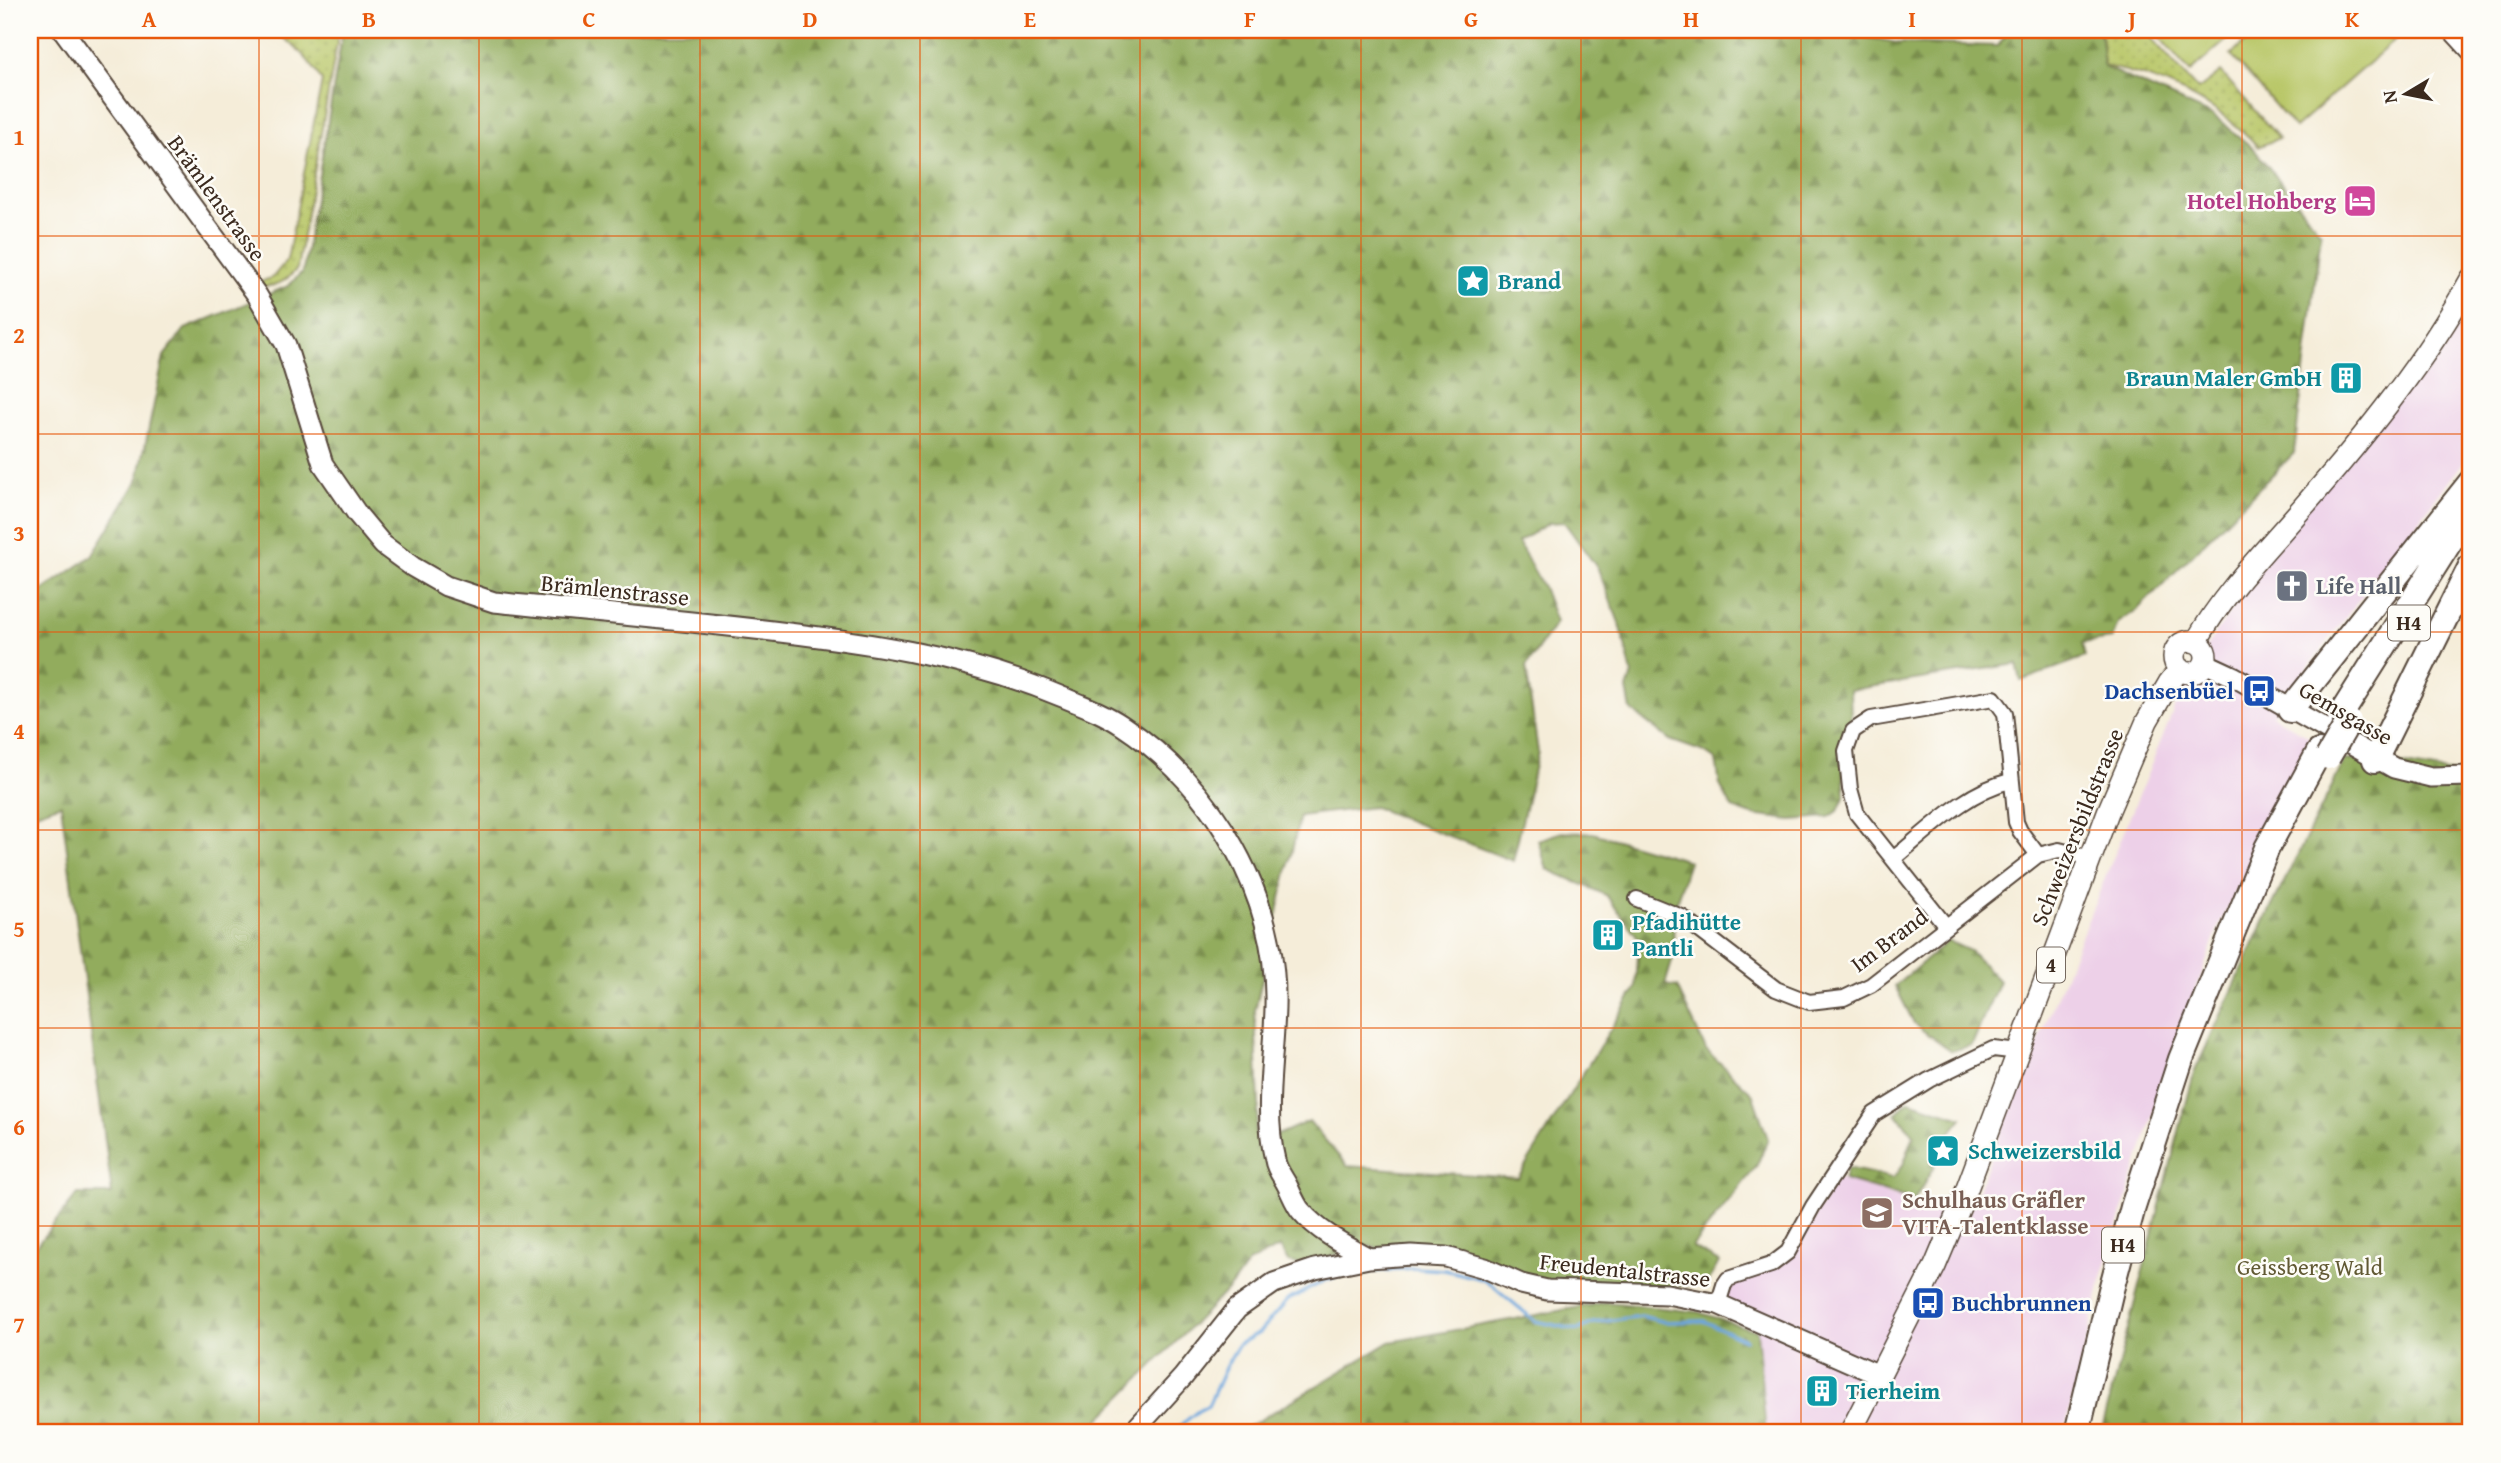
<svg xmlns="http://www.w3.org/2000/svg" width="2501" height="1463" viewBox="0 0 2501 1463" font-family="'Gentium Book Plus',serif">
<defs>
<pattern id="grass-dots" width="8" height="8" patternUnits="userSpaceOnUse" patternTransform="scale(1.75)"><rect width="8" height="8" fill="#b9c769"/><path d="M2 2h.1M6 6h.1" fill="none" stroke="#a0ab5b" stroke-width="1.8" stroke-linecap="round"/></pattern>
<pattern id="forest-firs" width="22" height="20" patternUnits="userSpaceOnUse" patternTransform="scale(1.75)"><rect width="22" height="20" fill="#92ac5d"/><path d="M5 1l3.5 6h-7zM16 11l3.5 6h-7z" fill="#788c4c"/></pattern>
</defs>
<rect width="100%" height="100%" fill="#fdfcf7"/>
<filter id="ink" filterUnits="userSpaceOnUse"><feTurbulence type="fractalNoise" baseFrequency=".0143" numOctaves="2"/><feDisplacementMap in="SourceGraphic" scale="14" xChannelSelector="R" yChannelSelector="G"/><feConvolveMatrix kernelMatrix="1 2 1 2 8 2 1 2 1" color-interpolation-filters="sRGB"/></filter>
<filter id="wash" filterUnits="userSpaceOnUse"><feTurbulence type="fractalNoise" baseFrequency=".00686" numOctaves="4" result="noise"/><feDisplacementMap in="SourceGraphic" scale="28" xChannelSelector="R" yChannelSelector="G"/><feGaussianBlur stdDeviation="1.57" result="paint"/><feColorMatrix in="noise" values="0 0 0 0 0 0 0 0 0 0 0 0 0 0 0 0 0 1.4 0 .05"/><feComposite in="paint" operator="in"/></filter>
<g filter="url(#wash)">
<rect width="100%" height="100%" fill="#f5edd9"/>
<!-- built -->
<path fill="#edd0e8" d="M2471 295V452L2272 715 2311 738 2218 928 2164 1080 2103 1274 2064 1433H1768L1756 1313 1724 1300 1734 1280 1794 1253 1837 1178 1966 1219 2187 677 2256 573Z"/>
<!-- grass -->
<path fill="url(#grass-dots)" stroke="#7a7844" stroke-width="2" d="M271 30H337V43L297 269C286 281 272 291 256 284L273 277 287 260 322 81C310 60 292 42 271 30Z
M2101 30H2144L2198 90 2221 72 2279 138 2258 147C2219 103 2161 77 2104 66Z"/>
<!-- forest -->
<path fill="url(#forest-firs)" stroke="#666b3e" stroke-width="2" d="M343 30H1826L1898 43 1998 46 2009 30H2100L2104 67 2214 116 2254 149 2321 233 2294 453 2138 609 2118 623 2112 639 2082 643 2085 657 2021 681 2017 664 1850 690 1851 720 1842 751 1845 795 1838 811 1829 817 1791 820 1752 815 1732 808 1720 785 1716 760 1704 752 1670 740 1631 710 1627 689 1632 674 1621 628 1598 569 1564 522 1549 523 1518 542 1543 587 1556 622 1526 667 1538 752 1513 861 1374 807 1300 816 1255 1010 1259 1105 1255 1132 1280 1134 1309 1121 1347 1166 1518 1178 1636 988 1639 939 1606 895 1547 869 1538 840 1562 832 1593 833 1689 861 1674 910 1673 958 1665 985 1677 987 1706 1050 1752 1093 1768 1139 1756 1167 1692 1247 1719 1262 1707 1284 1640 1287 1547 1284 1485 1264 1366 1246 1301 1265 1288 1262 1280 1247 1248 1263 1233 1284 1086 1433H30V1253L78 1194H112L61 804 30 815V599L92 556 138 480 164 356 185 329 288 286 303 271Z
M2345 760H2375L2471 776V1433H2101L2194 1073 2264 922Z
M1948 941 1970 951 1999 981 1972 1045 1952 1051 1915 1025 1895 986Z
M1909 1101 1962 1118 1940 1146 1934 1167 1914 1200 1844 1180 1847 1168 1893 1178 1904 1163 1914 1135 1896 1113Z
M1607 1302 1698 1312 1757 1331 1766 1433H1238L1390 1342Z"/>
<!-- pitch -->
<path fill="#b9c769" stroke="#7a7844" stroke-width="2" d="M2153 30H2238L2190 72Z
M2259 30H2406L2295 128 2231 55Z"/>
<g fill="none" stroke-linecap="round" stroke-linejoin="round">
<!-- stream -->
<path stroke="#6da6dc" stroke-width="3.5" d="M1171 1433 1198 1411 1208 1406 1226 1366 1239 1344 1259 1333 1288 1300 1328 1279 1350 1273 1414 1268 1445 1270 1486 1280 1535 1321 1578 1330 1593 1323 1641 1316 1665 1322 1704 1321 1745 1340"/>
</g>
</g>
<g filter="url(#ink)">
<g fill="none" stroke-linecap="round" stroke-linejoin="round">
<defs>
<path id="street" d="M2449 30 2471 54
M1893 859C1929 830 1965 792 2010 781
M1637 899 1682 917 1776 989 1809 1002 1844 998 1871 985 2038 855 2059 850 2091 858
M1946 926 1857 814 1850 789 1846 751 1853 731 1871 719 1994 698 2005 713 2016 822 2020 831 2038 855
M1718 1304 1724 1285 1728 1279 1771 1265 1788 1252 1813 1206 1874 1114 1929 1080 1993 1049 2019 1052"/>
<path id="secondary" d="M63 30 257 295 286 345 323 464 358 515 383 545 413 567 446 586 494 602C581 611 668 619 755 629 859 641 963 655 1060 696 1082 705 1104 713 1123 726 1214 786 1278 897 1275 1007 1274 1057 1263 1111 1275 1160 1276 1168 1282 1176 1286 1183 1291 1192 1295 1204 1301 1211 1319 1232 1345 1245 1369 1258
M2205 663 2233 676 2394 768 2431 777 2471 776
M1132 1433 1183 1377 1237 1309 1274 1283 1315 1269 1369 1258 1411 1255 1446 1257 1485 1268 1521 1284 1547 1290 1667 1294 1718 1304 1879 1375"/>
<path id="primary" d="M2174 657a16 16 0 1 1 32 0a16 16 0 1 1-32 0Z
M2196 642C2224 592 2265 551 2303 507 2365 436 2425 362 2471 279
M1850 1433 1935 1266 1962 1202 2108 812 2147 721 2169 683 2180 669"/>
<path id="highway" d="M2290 710 2471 482
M2340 716 2471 508
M2375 760 2471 566
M2077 1433 2111 1290 2133 1207 2181 1059 2267 848 2319 752"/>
</defs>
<!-- street casing -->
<use href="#street" stroke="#57473a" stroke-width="18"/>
<!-- secondary casing -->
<use href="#secondary" stroke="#57473a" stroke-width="23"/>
<!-- primary casing -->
<use href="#primary" stroke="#57473a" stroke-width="24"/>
<!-- highway casing -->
<use href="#highway" stroke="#57473a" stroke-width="28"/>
<!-- street -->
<use href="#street" stroke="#fff" stroke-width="14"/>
<!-- secondary -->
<use href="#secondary" stroke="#fff" stroke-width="19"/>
<!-- primary -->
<use href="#primary" stroke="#fff" stroke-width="21"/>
<!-- highway -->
<use href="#highway" stroke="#fff" stroke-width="24"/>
<defs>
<path id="highway-bridge" d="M2328 757 2349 721"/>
</defs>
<!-- highway-bridge casing -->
<use href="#highway-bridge" stroke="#57473a" stroke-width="28" stroke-linecap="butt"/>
<!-- highway-bridge -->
<use href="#highway-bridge" stroke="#fff" stroke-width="24"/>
</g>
</g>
<!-- grid -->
<path fill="none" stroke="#e8590c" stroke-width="2" stroke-opacity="0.55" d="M259 30V1433M479 30V1433M700 30V1433M920 30V1433M1140 30V1433M1361 30V1433M1581 30V1433M1801 30V1433M2022 30V1433M2242 30V1433M30 236H2471M30 434H2471M30 632H2471M30 830H2471M30 1028H2471M30 1226H2471"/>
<!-- icons -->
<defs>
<symbol id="hotel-square" viewBox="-11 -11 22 22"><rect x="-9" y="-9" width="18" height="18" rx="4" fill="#d1479c" stroke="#fdfcf7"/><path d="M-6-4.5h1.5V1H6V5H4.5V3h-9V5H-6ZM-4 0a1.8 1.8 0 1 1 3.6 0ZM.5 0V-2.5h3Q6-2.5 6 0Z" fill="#fff"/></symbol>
<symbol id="sight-square" viewBox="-11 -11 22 22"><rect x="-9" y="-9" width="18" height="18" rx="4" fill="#0f9aa8" stroke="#fdfcf7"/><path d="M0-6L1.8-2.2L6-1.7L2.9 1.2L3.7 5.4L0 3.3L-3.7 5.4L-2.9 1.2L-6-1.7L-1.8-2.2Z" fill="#fff"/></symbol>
<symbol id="building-square" viewBox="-11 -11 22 22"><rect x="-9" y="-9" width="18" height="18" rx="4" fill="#0f9aa8" stroke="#fdfcf7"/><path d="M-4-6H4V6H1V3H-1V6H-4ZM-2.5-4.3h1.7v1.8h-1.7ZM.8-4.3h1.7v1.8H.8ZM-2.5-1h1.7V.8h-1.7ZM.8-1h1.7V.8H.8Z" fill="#fff"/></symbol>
<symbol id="church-square" viewBox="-11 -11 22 22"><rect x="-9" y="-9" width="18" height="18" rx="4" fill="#6b7280" stroke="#fdfcf7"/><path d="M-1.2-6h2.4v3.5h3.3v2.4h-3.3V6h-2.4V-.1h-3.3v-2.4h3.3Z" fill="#fff"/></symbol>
<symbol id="bus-square" viewBox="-11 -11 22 22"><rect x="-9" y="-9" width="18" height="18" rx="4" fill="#1a4fb4" stroke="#fdfcf7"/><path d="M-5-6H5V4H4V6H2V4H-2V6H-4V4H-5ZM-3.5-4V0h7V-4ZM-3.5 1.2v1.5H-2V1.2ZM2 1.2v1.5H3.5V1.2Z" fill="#fff"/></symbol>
<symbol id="school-square" viewBox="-11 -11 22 22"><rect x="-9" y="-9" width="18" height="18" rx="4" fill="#8d6e63" stroke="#fdfcf7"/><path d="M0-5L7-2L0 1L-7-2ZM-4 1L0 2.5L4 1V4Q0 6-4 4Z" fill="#fff"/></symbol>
</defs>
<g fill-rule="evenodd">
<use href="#hotel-square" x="2341" y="182" width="38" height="38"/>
<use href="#sight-square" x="1454" y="262" width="38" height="38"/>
<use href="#building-square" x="2327" y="359" width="38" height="38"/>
<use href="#church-square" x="2273" y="567" width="38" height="38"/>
<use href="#bus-square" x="2240" y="672" width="38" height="38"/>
<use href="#building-square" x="1589" y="916" width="38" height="38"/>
<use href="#sight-square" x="1924" y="1132" width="38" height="38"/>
<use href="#school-square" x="1858" y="1194" width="38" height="38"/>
<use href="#bus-square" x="1909" y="1284" width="38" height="38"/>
<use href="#building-square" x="1803" y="1372" width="38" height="38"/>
</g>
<g text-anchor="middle" stroke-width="5" stroke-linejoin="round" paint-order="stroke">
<!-- shield labels -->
<g fill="#fdfcf7" stroke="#75695f" stroke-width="2">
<rect x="2388" y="605.5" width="42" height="35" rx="5"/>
<rect x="2037" y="947.5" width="28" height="35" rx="5"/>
<rect x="2102" y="1227.5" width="42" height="35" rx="5"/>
</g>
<g font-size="21" font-weight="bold" fill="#3b2a1e">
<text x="2409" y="630">H4</text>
<text x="2051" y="972">4</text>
<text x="2123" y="1252">H4</text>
</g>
<!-- street labels -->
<g font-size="23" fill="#3b2a1e" stroke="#fdfcf7">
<text transform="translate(217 198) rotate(54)" y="8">Brämlenstrasse</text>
<text transform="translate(615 590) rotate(6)" y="8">Brämlenstrasse</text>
<text transform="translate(2346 713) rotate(30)" y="8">Gemsgasse</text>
<text transform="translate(2077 827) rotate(-68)" y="8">Schweizersbildstrasse</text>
<text transform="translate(1889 940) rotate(-37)" y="8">Im Brand</text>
<text transform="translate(1625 1270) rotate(6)" y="8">Freudentalstrasse</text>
</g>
<!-- hotel labels -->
<g font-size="23" font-weight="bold" fill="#b23c85" stroke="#fdfcf7" text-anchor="end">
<text x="2336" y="209">Hotel Hohberg</text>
</g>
<!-- culture labels -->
<g font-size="23" font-weight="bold" fill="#0d838f" stroke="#fdfcf7" text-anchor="start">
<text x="1498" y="289">Brand</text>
<text x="2322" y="386" text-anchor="end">Braun Maler GmbH</text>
<text x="1632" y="930">Pfadihütte<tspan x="1632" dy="26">Pantli</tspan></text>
<text x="1968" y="1159">Schweizersbild</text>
<text x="1846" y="1399">Tierheim</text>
</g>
<!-- worship labels -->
<g font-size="23" font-weight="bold" fill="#5b616d" stroke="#fdfcf7" text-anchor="start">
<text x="2316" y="594">Life Hall</text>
</g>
<!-- transit labels -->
<g font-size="23" font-weight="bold" fill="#164399" stroke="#fdfcf7" text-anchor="end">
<text x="2234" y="699">Dachsenbüel</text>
<text x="1952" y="1311" text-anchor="start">Buchbrunnen</text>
</g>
<!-- education labels -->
<g font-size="23" font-weight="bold" fill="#785e54" stroke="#fdfcf7" text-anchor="start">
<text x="1902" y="1208">Schulhaus Gräfler<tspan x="1902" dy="26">VITA-Talentklasse</tspan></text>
</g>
<!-- park labels -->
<g font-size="23" fill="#615934" stroke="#fdfcf7">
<text x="2310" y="1275">Geissberg Wald</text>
</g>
</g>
<!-- margin -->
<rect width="2501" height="1463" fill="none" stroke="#fdfcf7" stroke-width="77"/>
<!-- north arrow -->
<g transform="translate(2406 94) rotate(260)" stroke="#fdfcf7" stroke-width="5" paint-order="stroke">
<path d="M0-5L12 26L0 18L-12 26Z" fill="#3b2a1e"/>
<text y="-10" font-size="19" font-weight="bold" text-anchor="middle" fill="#3b2a1e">N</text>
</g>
<rect x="38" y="38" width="2424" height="1386" fill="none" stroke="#e8590c" stroke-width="2.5"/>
<g font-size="23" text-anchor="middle" font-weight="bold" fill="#e8590c">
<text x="149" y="27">A</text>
<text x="369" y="27">B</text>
<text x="589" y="27">C</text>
<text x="810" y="27">D</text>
<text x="1030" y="27">E</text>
<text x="1250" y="27">F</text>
<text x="1471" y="27">G</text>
<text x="1691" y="27">H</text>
<text x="1912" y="27">I</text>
<text x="2132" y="27">J</text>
<text x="2352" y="27">K</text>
<text x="19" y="145">1</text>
<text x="19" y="343">2</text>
<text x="19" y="541">3</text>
<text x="19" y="739">4</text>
<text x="19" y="937">5</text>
<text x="19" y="1135">6</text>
<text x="19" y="1333">7</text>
</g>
</svg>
